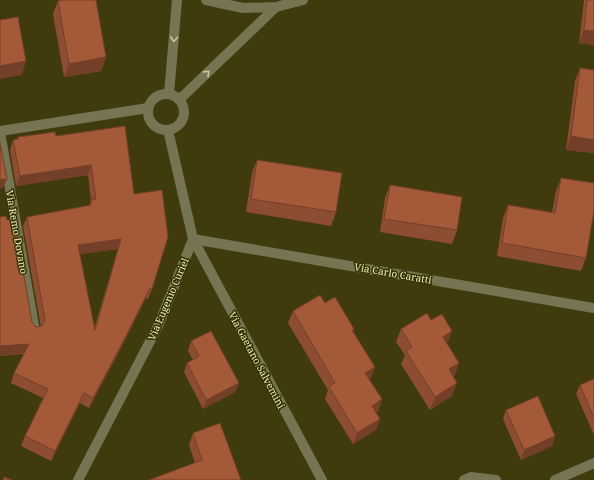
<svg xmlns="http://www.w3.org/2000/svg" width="594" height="480" viewBox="0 0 594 480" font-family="'Noto Serif',serif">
<rect width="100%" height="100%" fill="#403b0c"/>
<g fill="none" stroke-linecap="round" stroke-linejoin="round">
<!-- street -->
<path stroke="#777453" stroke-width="10" d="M206 0 243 8 276 7 303 0
M169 94 177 0
M148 112a18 18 0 1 1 36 0a18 18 0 1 1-36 0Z
M179 100 276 7
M0 131 148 108
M0 132 35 331
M193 239 594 308
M193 239 322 480
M78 480 159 324 193 239 168 130
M464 480 471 477 496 480
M555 480 594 463"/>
</g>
<!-- wall -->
<path fill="#8d4d31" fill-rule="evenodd" d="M584 0H594V45L579 43Z
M58 1 106 57 101 71 64 77 53 14Z
M580 68 594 70V153L566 150 575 81Z
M56 136 134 194 152 289 148 299 146 298 121 348 89 408 80 403 51 461 21 446 25 436 43 398 11 383 14 373 24 354 0 356V217L32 322 36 327H41L23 226 27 217 89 206 91 200 88 175 16 186 10 150 13 140 18 139V137ZM118 249 94 329 80 254Z
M257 160 336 212 331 226 246 212 252 173Z
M561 178 586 258 581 271 497 256 503 218 508 205 552 212 556 191Z
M390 185 457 230 452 244 380 232 385 198Z
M293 311 354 329 353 332 371 378 369 379 382 399 378 411 376 412 380 419 376 430 353 444 325 399 328 390 288 323Z
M401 329 447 344 459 363 454 377H453L452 396 430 410 401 364 405 355 396 342Z
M191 341 239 383 235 392 203 409 184 372 187 363 193 360 188 351Z
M594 379V435L576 394 580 385Z
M506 410 552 446 521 460 503 419Z
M193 433 241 480 195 463 189 445Z"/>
<!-- shaded-wall -->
<path fill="#733f28" d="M584 30 594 31V45L579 43Z
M106 57 101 71 64 77 69 64Z
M26 61 22 75 0 79V66Z
M571 136 594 140V153L566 150Z
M91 165 88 175 16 186 20 176Z
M7 179 3 188 0 189V180Z
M121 239 118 249 75 255 78 245Z
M150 288 146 298 121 348 89 408 93 398Z
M452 331 447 344 443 337Z
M29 344 26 353 0 356V346Z
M459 363 454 377 444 383 449 369Z
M375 367 371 378 361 384 365 373Z
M239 383 235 392 203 409 206 400Z
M457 383 452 396 430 410 435 397Z
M84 393 80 403 51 461 55 451Z
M382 399 378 411 368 417 372 406Z
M380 419 376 430 353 444 357 433Z
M555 436 552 446 521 460 524 450Z"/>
<!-- building -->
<path fill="#a45a39" stroke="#733f28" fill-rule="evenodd" d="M62 0H96L106 57 69 64 58 1Z
M587 0H594V31L584 30Z
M18 17 26 61 0 66V20Z
M580 68 594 70V140L571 136Z
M125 126 134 194 162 190 168 237 152 289 150 288 125 338 93 398 84 393 55 451 25 436 48 389 14 373 29 344 0 346V217L6 216 7 220 14 219 32 322 36 327 42 326 45 320 27 217 91 205V200L96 199 91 165 20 176 13 140 18 139V137L55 132 56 136ZM121 239 95 330 78 245Z
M0 143 7 179 0 180Z
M257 160 342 173 336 212 251 199Z
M561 178 594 183V211L586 258 502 243 508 205 555 213Z
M390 185 462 197 457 230 384 219Z
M320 295 325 303 335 297 354 329 352 330 375 367 365 373 382 399 372 406 380 419 357 433 329 387 335 383 293 311Z
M427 313 431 320 442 314 452 331 443 337 459 363 449 369 457 383 435 397 406 351 412 347 401 329Z
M211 331 239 383 206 400 187 363 199 356 191 341Z
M594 379V418L580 385Z
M538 396 555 436 524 450 506 410Z
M220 423 241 480H149L202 460 193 433Z
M4 477 12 480H3Z"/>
<!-- one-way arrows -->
<defs><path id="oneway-chevron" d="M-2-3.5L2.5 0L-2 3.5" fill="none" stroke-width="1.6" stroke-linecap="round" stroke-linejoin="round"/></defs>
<g stroke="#cac7a0">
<use href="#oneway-chevron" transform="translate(174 39) rotate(95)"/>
<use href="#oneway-chevron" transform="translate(207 73) rotate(-44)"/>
</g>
<g text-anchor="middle" stroke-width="3" stroke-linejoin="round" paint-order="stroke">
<!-- street labels -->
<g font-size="10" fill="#eeebc1" stroke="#353100">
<text transform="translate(17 232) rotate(80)" y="4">Via Remo Dovano</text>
<text transform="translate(393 273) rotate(10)" y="4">Via Carlo Caratti</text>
<text transform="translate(168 299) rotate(-67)" y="4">Via Eugenio Curiel</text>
<text transform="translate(257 360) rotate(62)" y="4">Via Gaetano Salvemini</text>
</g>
</g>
</svg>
